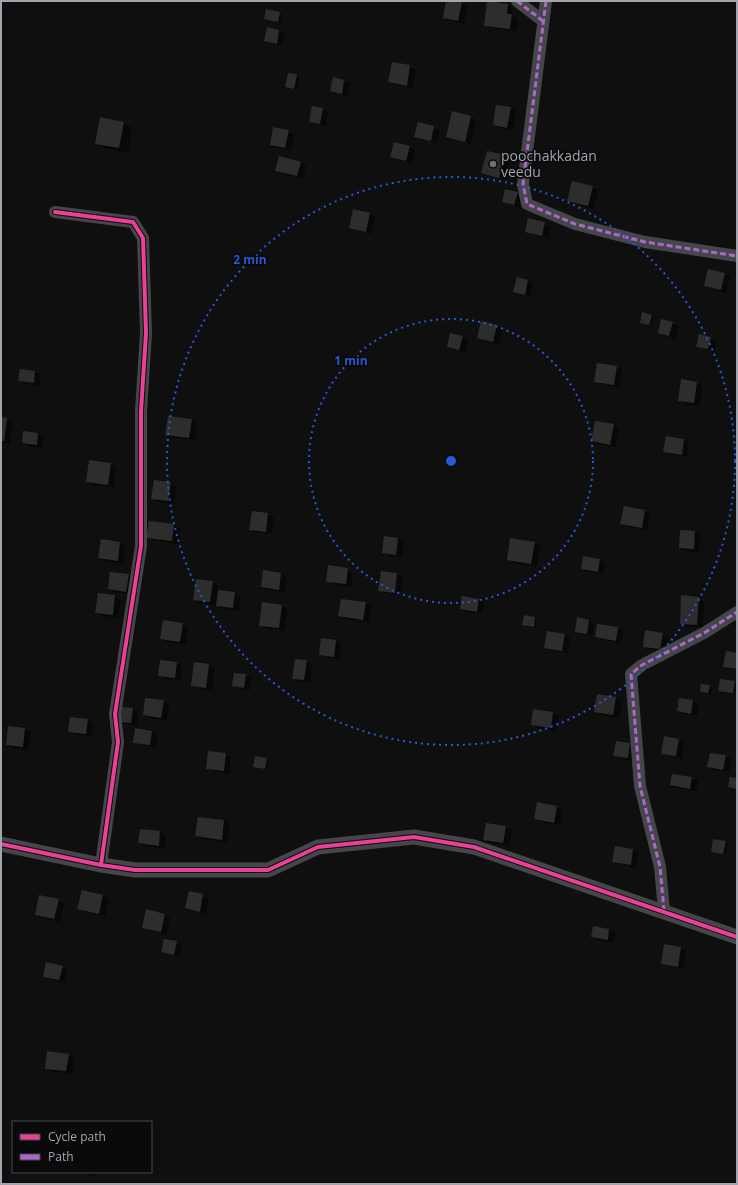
<svg xmlns="http://www.w3.org/2000/svg" width="738" height="1185" viewBox="0 0 738 1185" font-family="'Open Sans',sans-serif">
<rect width="100%" height="100%" fill="#0f0f10"/>
<!-- shadow -->
<path fill="#0007" d="M447 1 462 3 467 6 464 24 450 21 444 18Z
M507 5 513 8 512 16 518 19 516 31 491 28 485 25Z
M267 10 282 14 281 23 265 19Z
M268 28 285 34 282 46 265 41Z
M393 63 410 66 416 70 412 88 395 85 389 82Z
M297 75 299 77 297 90 286 87Z
M333 78 350 84 347 96 331 91Z
M510 108 516 111 513 130 500 128 494 125Z
M323 109 328 112 326 126 310 121Z
M471 117 476 120 471 144 447 137Z
M124 123 132 128 128 153 104 148 96 143Z
M419 124 440 131 437 143 416 136Z
M288 131 294 134 291 151 276 148 271 145Z
M409 147 415 150 412 164 392 157Z
M505 156 510 159 505 180 482 172Z
M301 162 306 166 303 179 282 174 277 171Z
M593 187 598 190 594 209 573 204 568 201Z
M517 193 523 197 520 208 503 202Z
M370 214 375 217 371 234 350 227Z
M529 220 551 227 548 238 526 231Z
M725 274 730 277 726 293 705 286Z
M528 281 533 284 530 297 514 292Z
M651 316 654 317 651 326 641 323Z
M482 322 503 329 499 345 478 338Z
M672 323 678 326 675 339 659 333Z
M462 337 468 340 465 353 448 347Z
M711 338 716 341 714 352 697 346Z
M617 367 622 370 619 387 601 384 595 381Z
M21 370 35 372 41 375 39 386 25 384 19 381Z
M697 383 702 386 699 406 685 404 679 400Z
M1 418 13 422 10 444 1 443Z
M191 420 197 423 195 440 172 438 166 434Z
M613 425 619 428 616 447 598 444 592 441Z
M24 432 38 434 44 437 42 448 28 446 23 443Z
M684 440 689 444 687 457 670 454 664 451Z
M111 464 116 467 114 487 92 485 87 481Z
M170 483 176 487 174 504 158 502 152 498Z
M644 511 650 514 647 530 627 527 622 524Z
M252 512 268 514 274 518 271 534 256 532 250 529Z
M150 522 174 525 180 528 178 544 153 540 147 537Z
M695 532 700 535 699 552 685 551 680 548Z
M385 537 398 539 404 542 402 557 389 556 383 552Z
M120 543 125 546 123 564 105 561 99 558Z
M534 543 540 546 537 567 514 563 508 560Z
M600 560 605 563 603 574 588 572 582 568Z
M348 569 353 572 351 587 332 584 327 581Z
M382 572 397 574 403 577 400 595 385 593 379 590Z
M281 574 287 577 285 592 268 590 262 587Z
M128 575 134 579 132 594 115 592 109 589Z
M213 582 218 586V591L235 593 240 597 239 611 222 609 217 605 200 603 195 600Z
M99 594 115 596 121 600 118 618 102 616 96 612Z
M699 598 704 601 703 627 686 626 681 623Z
M479 600 484 603 482 614 467 612 461 609Z
M365 603 371 606 369 622 345 619 339 616Z
M281 606 287 609 284 631 266 628 260 625Z
M535 618 537 619 536 628 524 625Z
M589 620 594 624 592 636 576 631Z
M182 624 188 627 186 644 167 642 161 639Z
M617 628 623 631 621 643 602 640 596 637Z
M662 634 668 637 665 652 649 649 644 646Z
M564 635 570 638 568 653 551 650 545 647Z
M336 641 341 644 339 659 326 657 320 654Z
M737 654V670L724 666Z
M306 661 312 665 310 683 299 682 293 678Z
M176 663 182 666 180 681 165 679 159 675Z
M209 665 214 668 212 690 198 688 192 685Z
M246 675 251 678 250 690 239 689 233 686Z
M721 680 737 683V693L724 691V693L737 695 725 693 719 690Z
M709 686 712 688 711 694 701 692Z
M598 695 616 698 622 701 619 718 601 715 595 712Z
M680 699 693 701 699 705 697 716 684 714 678 711Z
M163 701 169 704 167 720 150 718 144 715Z
M133 709 138 712 137 726 127 724 122 721Z
M534 710 553 713 559 716 556 731 537 728 532 724Z
M87 720 93 723 91 737 75 734 69 731Z
M9 727 25 729 31 732 28 750 12 748 7 745Z
M152 732 157 735 156 747 140 745 134 742Z
M679 740 684 743 682 759 668 756 662 753Z
M617 742 630 744 636 747 633 761 620 758 614 755Z
M226 754 231 758 229 774 213 771 207 768Z
M725 756 731 759 729 772 714 770 709 767Z
M266 759 269 760 267 770 254 767Z
M673 775 692 778 698 781 696 791 677 788 671 785Z
M556 807 562 810 560 825 541 822 535 819Z
M224 821 229 824 227 842 202 839 196 836Z
M487 824 506 827 512 830 509 846 490 843 485 839Z
M141 830 160 832 166 836 164 849 145 846 139 843Z
M725 842 728 843 726 854 715 853Z
M633 850 639 853 636 867 619 864 613 861Z
M82 891 103 896 109 899 105 916 84 912 79 908Z
M190 893 209 899 205 914 186 908Z
M58 900 64 903 60 922 41 918 36 914Z
M164 915 170 918 166 934 149 930 143 927Z
M594 927 609 930 615 933 613 943 598 940 592 937Z
M176 942 182 946 179 957 162 951Z
M681 948 686 952 683 969 668 966 662 963Z
M62 967 68 970 65 983 50 979 44 976Z
M68 1055 74 1058 72 1074 52 1071 46 1068Z
M80 1172H96V1176Z"/>
<!-- building -->
<path fill="#2d2d2e" d="M446 1 462 2 458 21 443 18Z
M487 1 508 4 507 14H512L510 29 484 26Z
M266 9 280 12 278 22 264 19Z
M267 27 279 30 277 44 264 41Z
M392 62 410 65 407 86 388 82Z
M288 73 297 74 294 89 285 87Z
M333 77 344 80 342 94 330 91Z
M496 105 511 107 507 128 493 125Z
M312 106 323 108 320 124 309 122Z
M452 111 471 116 465 142 446 137Z
M100 117 124 122 119 148 95 144Z
M418 122 434 126 431 141 414 137Z
M273 127 289 130 285 148 270 145Z
M394 142 410 146 406 161 390 157Z
M487 151 505 155 499 178 481 173Z
M279 156 301 162 297 176 275 171Z
M572 181 593 186 588 206 567 201Z
M505 189 518 192 514 205 502 202Z
M353 209 370 213 366 232 349 228Z
M528 218 545 222 542 236 525 232Z
M708 269 725 273 721 290 704 286Z
M517 277 528 280 525 295 513 292Z
M642 312 652 315 649 325 640 323Z
M661 319 673 322 669 336 658 333Z
M481 321 497 325 493 342 477 338Z
M450 333 463 336 459 350 447 347Z
M699 334 711 337 708 349 696 347Z
M597 363 617 366 614 385 594 382Z
M20 369 35 371 34 383 18 381Z
M681 379 697 382 694 403 678 401Z
M168 416 192 419 189 438 165 435Z
M1 417 7 418 4 441H1Z
M595 421 614 424 610 445 591 441Z
M23 431 38 433 37 445 22 443Z
M666 436 684 439 682 455 663 452Z
M89 460 111 463 108 485 86 482Z
M154 480 171 482 168 501 151 499Z
M624 506 645 510 642 528 620 524Z
M252 511 268 513 266 532 249 530Z
M149 521 174 524 172 541 146 538Z
M680 530 695 531 694 549 679 548Z
M384 536 398 538 396 555 382 553Z
M510 538 535 542 531 564 507 560Z
M101 539 120 542 118 561 98 558Z
M583 556 600 559 598 572 581 569Z
M328 565 348 568 346 584 326 582Z
M263 570 281 573 279 590 261 587Z
M381 571 397 573 395 593 378 591Z
M110 572 129 574 126 592 108 589Z
M196 579 213 581 210 602 193 600Z
M218 590 235 592 233 608 216 606Z
M98 593 115 595 113 615 95 613Z
M681 595 699 597 697 625 680 624Z
M462 596 479 599 477 612 460 609Z
M341 599 366 602 363 620 338 616Z
M262 602 282 605 279 628 259 626Z
M524 615 535 617 534 627 522 625Z
M577 617 589 620 587 634 575 632Z
M163 620 183 623 180 642 160 639Z
M597 624 618 627 616 641 595 637Z
M645 630 663 633 660 649 643 647Z
M547 631 565 634 562 651 544 648Z
M321 638 336 640 334 657 319 655Z
M726 651 737 653V669L723 667Z
M295 659 307 660 304 680 292 679Z
M160 660 177 662 175 678 158 676Z
M194 662 209 664 206 688 191 686Z
M234 673 246 674 244 688 232 686Z
M720 679 735 681 733 693 718 691Z
M701 684 710 685 708 693 700 692Z
M597 694 616 697 613 715 594 712Z
M145 698 164 700 161 718 143 715Z
M679 698 693 700 691 714 677 711Z
M122 707 133 708 131 723 120 722Z
M533 709 553 712 551 728 531 725Z
M70 717 88 719 86 734 68 732Z
M8 726 25 728 23 747 6 745Z
M135 728 152 731 150 745 133 743Z
M664 736 679 739 676 756 661 754Z
M616 741 630 743 628 758 613 756Z
M208 751 226 753 224 771 206 769Z
M710 753 726 755 723 770 707 767Z
M255 756 267 758 265 769 253 767Z
M672 774 692 777 690 789 670 785Z
M730 777 737 778V789L728 787Z
M537 802 557 806 554 823 534 819Z
M198 817 224 820 222 840 195 836Z
M486 823 506 826 503 843 483 840Z
M140 829 160 831 159 846 138 843Z
M713 839 726 841 723 854 711 852Z
M615 846 633 849 631 865 612 862Z
M82 890 103 895 99 914 77 909Z
M189 891 203 894 200 912 185 908Z
M39 895 59 899 54 919 35 915Z
M146 909 165 914 161 932 142 928Z
M593 926 609 929 608 940 591 937Z
M164 939 177 941 174 955 161 952Z
M664 944 681 947 678 967 661 964Z
M46 962 63 966 59 980 43 977Z
M47 1051 69 1054 66 1071 45 1069Z"/>
<g fill="none" stroke-linecap="round" stroke-linejoin="round">
<!-- minor -->
<path stroke="#454649" stroke-width="12" d="M517 1 543 21
M546 1 523 184 527 204 575 224 645 242 737 256
M55 212 133 222 143 238 146 333 141 411V546L115 714 118 742 101 865
M664 911 660 867 640 786 631 674 642 665 704 633 737 612"/>
<!-- tertiary -->
<path stroke="#454649" stroke-width="15" d="M1 844 101 865 135 870H268L318 847 414 837 474 847 737 937"/>
<!-- quiet -->
<path stroke="#ac68c9" stroke-width="3" stroke-dasharray="6 3" stroke-linecap="butt" d="M517 1 543 21
M546 1 523 184 527 204 575 224 645 242 737 256
M664 911 660 867 640 786 631 674 642 665 704 633 737 612"/>
<defs>
<path id="cycleway" d="M55 212 133 222 143 238 146 333 141 411V546L115 714 118 742 101 865
M1 844 101 865 135 870H268L318 847 414 837 474 847 737 937"/>
</defs>
<!-- cycleway casing -->
<use href="#cycleway" stroke="#0a0a0b" stroke-width="6"/>
<!-- cycleway -->
<use href="#cycleway" stroke="#ea4096" stroke-width="4"/>
</g>
<!-- distance rings -->
<g fill="none" stroke="#2a57d4" stroke-width="2" stroke-dasharray="2 4">
<circle cx="451" cy="461" r="142"/>
<circle cx="451" cy="461" r="284"/>
</g>
<!-- markers -->
<circle fill="#6e7078" stroke="#0a0a0b" stroke-width="1.5" cx="493" cy="164" r="4"/>
<g text-anchor="middle" stroke-width="3.5" stroke-linejoin="round" paint-order="stroke">
<!-- poi labels -->
<g font-size="14" fill="#a1a5b0" stroke="#0a0a0b" text-anchor="start">
<text x="501" y="161">poochakkadan<tspan x="501" dy="16">veedu</tspan></text>
</g>
</g>
<circle cx="451" cy="461" r="6" fill="#2a57d4" stroke="#0a0a0b" stroke-width="2"/>
<g font-size="12" text-anchor="middle" font-weight="bold" fill="#2a57d4" stroke="#0a0a0b" stroke-width="3.5" stroke-linejoin="round" paint-order="stroke">
<text x="250" y="264">2 min</text>
<text x="351" y="365">1 min</text>
</g>
<!-- border -->
<rect width="738" height="1185" fill="none" stroke="#a1a5b0" stroke-width="4"/>
<!-- legend -->
<rect x="12" y="1121" width="140" height="52" fill="#0a0a0b" stroke="#46484d"/>
<rect x="20" y="1134" width="20" height="6" fill="#ea4096" stroke="#46484d"/>
<text x="48" y="1141" font-size="12" fill="#a1a5b0">Cycle path</text>
<rect x="20" y="1154" width="20" height="6" fill="#ac68c9" stroke="#46484d"/>
<text x="48" y="1161" font-size="12" fill="#a1a5b0">Path</text>
</svg>
